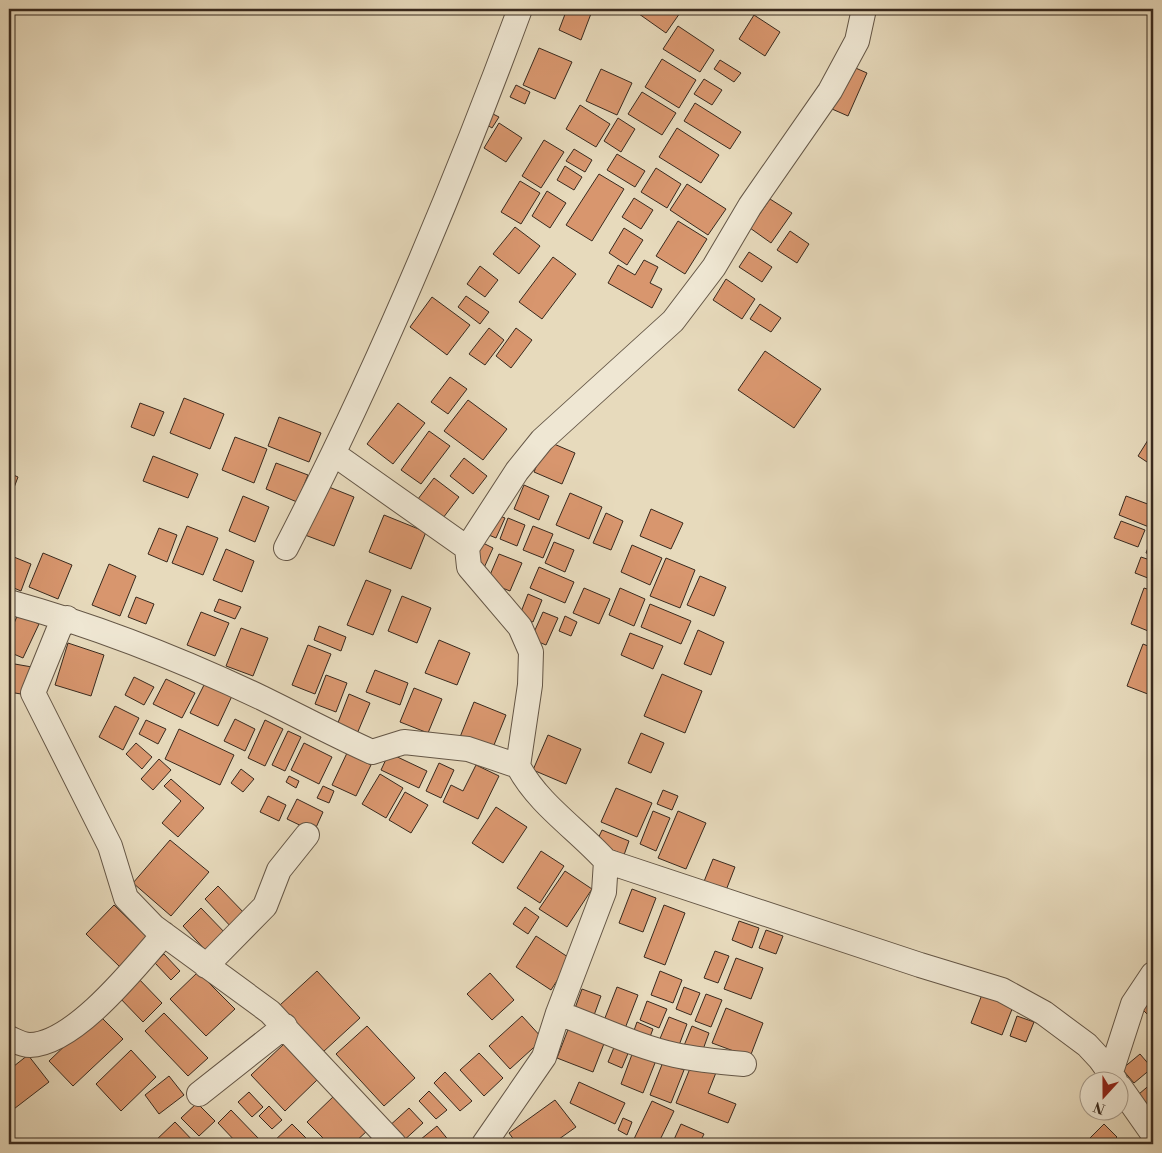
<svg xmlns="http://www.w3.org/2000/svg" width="1162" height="1153" viewBox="0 0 1162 1153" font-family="'Libre Bodoni',serif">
<rect width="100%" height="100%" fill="#e7dabc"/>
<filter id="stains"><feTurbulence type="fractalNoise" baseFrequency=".004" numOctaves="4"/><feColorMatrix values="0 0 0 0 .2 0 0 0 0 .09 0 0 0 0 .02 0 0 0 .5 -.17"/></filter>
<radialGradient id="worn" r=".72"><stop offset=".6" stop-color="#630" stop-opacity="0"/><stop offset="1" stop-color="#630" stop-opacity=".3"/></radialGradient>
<!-- building -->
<path fill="#d8966e" stroke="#392a1e" d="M567 9H586L592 11 581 40 559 30Z
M632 9H680L682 10 666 33Z
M754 15 780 32 765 56 739 39Z
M678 26 714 50 700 72 663 49Z
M539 48 572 62 555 99 523 85Z
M662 59 696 80 679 108 645 87Z
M720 60 741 73 734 82 714 69Z
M851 66 867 73 848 116 832 109Z
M601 69 632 83 617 115 586 101Z
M704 79 722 90 712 105 694 94Z
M516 85 530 92 525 104 510 97Z
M642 92 676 113 662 135 628 114Z
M695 103 741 132 730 149 684 121Z
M580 105 610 124 596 147 566 129Z
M491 113 499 117 492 128 484 123Z
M618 118 635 129 621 152 604 141Z
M499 123 522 138 506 162 484 148Z
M677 128 719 155 701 183 659 157Z
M544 140 564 152 541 188 522 176Z
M574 149 592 160 585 172 566 161Z
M617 154 645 171 635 187 607 170Z
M565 166 582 177 574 190 557 180Z
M656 168 681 184 667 208 641 192Z
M599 174 624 189 592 241 566 225Z
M520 181 540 193 521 224 501 212Z
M687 184 726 209 708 235 670 210Z
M547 191 566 203 550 228 532 216Z
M634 198 653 210 641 229 622 217Z
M770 199 792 213 771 243 750 228Z
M678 221 707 239 685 274 656 256Z
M515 227 540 246 519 274 493 254Z
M624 228 643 240 627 265 609 253Z
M790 231 809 244 797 263 777 250Z
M749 252 772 267 762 282 739 267Z
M553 257 576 274 542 319 519 302Z
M644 260 658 267 650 283 662 289 652 308 608 283 618 265 635 275Z
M480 266 498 280 485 297 467 284Z
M726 279 755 299 742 319 713 300Z
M466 296 489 312 480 324 458 307Z
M432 297 470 325 447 355 410 327Z
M760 304 781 318 771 332 750 319Z
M489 328 504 340 485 365 469 354Z
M516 328 532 340 511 368 496 356Z
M765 351 821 389 794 428 738 390Z
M450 377 467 389 448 414 431 402Z
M184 398 224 414 210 449 170 433Z
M468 400 507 429 483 460 444 431Z
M140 403 164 412 154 436 131 427Z
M398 403 425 423 393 464 367 444Z
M279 417 321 433 309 462 268 446Z
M429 431 450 446 421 484 401 470Z
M1153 432V466L1138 456Z
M235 437 267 449 254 483 222 470Z
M547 441 575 453 562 484 534 472Z
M153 456 198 474 188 498 143 481Z
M464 458 487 476 473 494 450 476Z
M276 463 308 475 297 502 266 489Z
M9 473 18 477 9 501Z
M434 478 459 497 443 518 418 499Z
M324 485 354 497 334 546 305 535Z
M524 485 549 496 539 520 514 509Z
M570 493 602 507 589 539 556 525Z
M243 496 269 507 255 542 229 531Z
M1126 496 1153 506V517L1149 527 1119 515Z
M651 509 683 523 671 549 640 536Z
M492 513 505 518 496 538 484 533Z
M606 513 623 521 611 550 593 543Z
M384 515 426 532 411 569 369 552Z
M508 518 525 525 517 546 500 539Z
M1121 521 1145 530 1138 547 1114 538Z
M187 526 218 538 203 575 172 563Z
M533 526 553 534 543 558 523 550Z
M159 528 177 535 167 562 148 554Z
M1152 537 1153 538V555L1146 553Z
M479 541 493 548 483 570 469 564Z
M554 542 574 550 565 572 545 563Z
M632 545 662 558 650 585 621 572Z
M226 549 254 561 242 592 213 580Z
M43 553 72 565 58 599 29 587Z
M499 554 522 563 510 591 487 582Z
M9 555 31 564 21 591 9 586Z
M1141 557 1153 561V580L1135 573Z
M666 558 695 570 680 608 650 596Z
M109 564 136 576 120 616 92 605Z
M539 567 574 582 565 603 530 588Z
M700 576 726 587 714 616 687 605Z
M366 580 391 590 373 635 347 625Z
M584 588 610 599 599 624 573 613Z
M620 588 645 599 634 626 609 615Z
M1144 588 1153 591V633L1131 624Z
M528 594 542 600 533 622 519 617Z
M402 596 431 608 417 643 388 631Z
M136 597 154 604 146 624 128 617Z
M219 599 241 607 235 619 214 611Z
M650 604 691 621 681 644 641 627Z
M201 612 229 623 215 656 187 645Z
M543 612 558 618 546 645 531 639Z
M18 614 39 624 23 658 9 652V635Z
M565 616 577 622 571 636 559 631Z
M319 626 346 637 341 651 314 640Z
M241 628 268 638 253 676 226 666Z
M698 630 724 642 711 675 684 664Z
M630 633 663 646 653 669 621 655Z
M439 640 470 653 457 685 425 673Z
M68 643 104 655 91 696 55 685Z
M1143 644 1153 648V696L1127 686Z
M308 645 331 654 315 694 292 685Z
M9 663 32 667 27 695 9 692Z
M375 670 408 683 400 705 366 692Z
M662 674 702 691 685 733 644 716Z
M326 675 347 683 336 712 315 704Z
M134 677 154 687 144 705 125 695Z
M166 679 195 693 182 718 153 704Z
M205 683 232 696 218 726 190 713Z
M414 688 442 699 428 733 400 722Z
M349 694 370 703 354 741 334 733Z
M474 702 506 715 492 750 460 737Z
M115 706 139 718 123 750 99 737Z
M235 719 255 729 245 751 224 741Z
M146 720 166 729 158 744 139 734Z
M265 720 283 729 265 766 248 758Z
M179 729 234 755 220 785 165 759Z
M288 731 301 737 285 771 272 765Z
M641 733 664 743 651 773 628 763Z
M548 735 581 749 566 784 533 770Z
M136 743 152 757 142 769 126 754Z
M304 743 332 757 319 784 291 770Z
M347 753 371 765 356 796 332 785Z
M389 753 427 771 419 788 381 770Z
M159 759 171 770 153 790 141 779Z
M439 763 454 770 441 798 426 791Z
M476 765 499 776 478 819 443 802 451 785 463 791Z
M241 769 254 779 243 792 231 783Z
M380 774 403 788 386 818 362 804Z
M289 776 299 781 296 788 286 782Z
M171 779 204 808 178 837 162 823 181 801 164 786Z
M323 786 334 791 329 803 317 798Z
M616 788 652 803 637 837 601 822Z
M663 790 678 796 672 810 657 804Z
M405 792 428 805 411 833 389 820Z
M268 796 286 805 279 821 260 812Z
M297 799 323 812 314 832 287 819Z
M496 807 527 827 503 863 472 843Z
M653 811 670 818 656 851 640 844Z
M678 811 706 823 686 869 658 858Z
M602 830 629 841 624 855 596 843Z
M170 840 209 872 171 916 133 883Z
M541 851 564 866 540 903 517 888Z
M713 859 735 867 725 893 703 884Z
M565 871 592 889 567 927 539 909Z
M218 886 247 916 233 929 205 899Z
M632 889 656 898 643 932 619 923Z
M114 905 148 938 120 967 86 934Z
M664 905 685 913 665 965 644 957Z
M525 907 539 917 528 934 513 924Z
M201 908 229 937 210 955 183 926Z
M739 921 759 928 752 948 732 940Z
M766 930 783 936 776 954 759 948Z
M536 936 571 959 551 990 516 967Z
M715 951 729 956 718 983 704 978Z
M164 954 180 971 171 980 155 963Z
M736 958 763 968 751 999 724 989Z
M317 971 360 1018 323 1052 280 1005Z
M660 971 682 980 673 1003 651 995Z
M198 972 235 1009 206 1036 170 999Z
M490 973 514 1000 492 1020 467 994Z
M136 976 162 1003 143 1022 117 995Z
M617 987 638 995 624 1031 603 1023Z
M684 987 700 993 691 1015 676 1009Z
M582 989 601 996 593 1018 574 1011Z
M983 992 1014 1004 1002 1035 971 1023Z
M706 994 722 1000 711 1027 695 1021Z
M1153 1000V1020L1143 1010Z
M647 1001 667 1009 659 1028 640 1020Z
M726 1008 763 1023 750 1057 712 1043Z
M164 1013 208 1058 188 1076 145 1031Z
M98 1014 123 1039 73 1086 49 1061Z
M522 1016 543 1039 510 1069 489 1046Z
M1017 1016 1034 1022 1026 1042 1010 1036Z
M669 1017 687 1024 678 1048 659 1041Z
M637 1022 653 1029 648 1042 632 1036Z
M367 1026 415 1078 384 1106 336 1054Z
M692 1026 709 1033 701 1055 683 1048Z
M569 1027 605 1041 593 1072 557 1058Z
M284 1044 318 1079 285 1111 251 1075Z
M615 1045 629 1051 622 1068 608 1062Z
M634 1049 657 1058 643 1093 621 1084Z
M131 1050 156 1077 121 1111 96 1084Z
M479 1053 503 1078 484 1096 460 1070Z
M1140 1054 1152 1068 1134 1083 1122 1069Z
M28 1055 49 1082 10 1112 9 1070Z
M693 1061 717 1070 708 1093 736 1104 728 1123 676 1103Z
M663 1062 684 1070 671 1103 650 1095Z
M445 1072 472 1101 460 1111 434 1083Z
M169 1076 184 1095 159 1114 145 1095Z
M579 1082 625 1103 615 1124 570 1103Z
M1153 1082V1111L1139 1094Z
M429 1091 447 1110 436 1119 419 1101Z
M249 1092 263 1107 252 1117 238 1102Z
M335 1095 368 1130 353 1144H329L307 1122Z
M555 1100 576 1127 552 1144H517L509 1133Z
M652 1101 674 1111 658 1144H646L634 1139Z
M197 1103 215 1121 199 1136 181 1118Z
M269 1106 282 1120 272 1129 259 1116Z
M409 1108 423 1123 401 1143 387 1128Z
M231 1110 259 1139 253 1144H238L218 1123Z
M623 1118 632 1122 627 1135 618 1130Z
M175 1122 196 1144H156L154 1142Z
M292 1124 311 1143 271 1144Z
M681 1124 704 1134 699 1144H672Z
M1104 1124 1117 1137 1110 1144H1092L1088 1140Z
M437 1126 450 1142 447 1144H415Z"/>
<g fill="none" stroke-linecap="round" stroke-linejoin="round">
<defs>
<path id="street" d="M334 454 467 548
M286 548C376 374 452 193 520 9
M9 602C96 626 180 659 262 698 299 716 334 735 372 752L404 742 468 749 518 766
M67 618 59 629 33 693 110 846 126 898 154 927 270 1012 394 1144
M606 861 920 965 1002 990 1044 1013 1087 1045 1100 1059 1115 1080
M206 966 265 906 279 870 307 835
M558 1013C597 1027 635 1046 675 1055 698 1060 721 1062 744 1064
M9 1038C16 1041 22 1045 30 1045 75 1044 136 966 164 934
M1110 1075 1133 1004 1153 974
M1120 1087 1153 1134
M199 1094 285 1026
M484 1144 544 1057 558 1013 604 892 606 861C577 829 538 804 518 766L530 685 531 652 520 627 469 567 467 548 517 471 542 440 673 321 714 267 750 206 830 91 857 41 864 9"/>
</defs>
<!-- street casing -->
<use href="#street" stroke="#645646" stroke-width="26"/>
<!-- street -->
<use href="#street" stroke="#efe7d3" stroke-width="24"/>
</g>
<!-- margin -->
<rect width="1162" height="1153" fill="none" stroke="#e7dabc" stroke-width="30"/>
<rect x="10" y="10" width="1142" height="1133" fill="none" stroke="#392a1e" stroke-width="2.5"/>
<rect x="15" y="15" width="1132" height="1123" fill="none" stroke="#392a1e"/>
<!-- north arrow -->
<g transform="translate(1104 1096) rotate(201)"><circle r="24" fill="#efe7d3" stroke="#a69b8b"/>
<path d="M0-4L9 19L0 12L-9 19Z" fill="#8f2418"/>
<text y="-8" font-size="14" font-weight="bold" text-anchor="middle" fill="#392a1e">N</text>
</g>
<rect width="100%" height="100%" filter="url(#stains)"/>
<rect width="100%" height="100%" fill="url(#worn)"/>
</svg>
